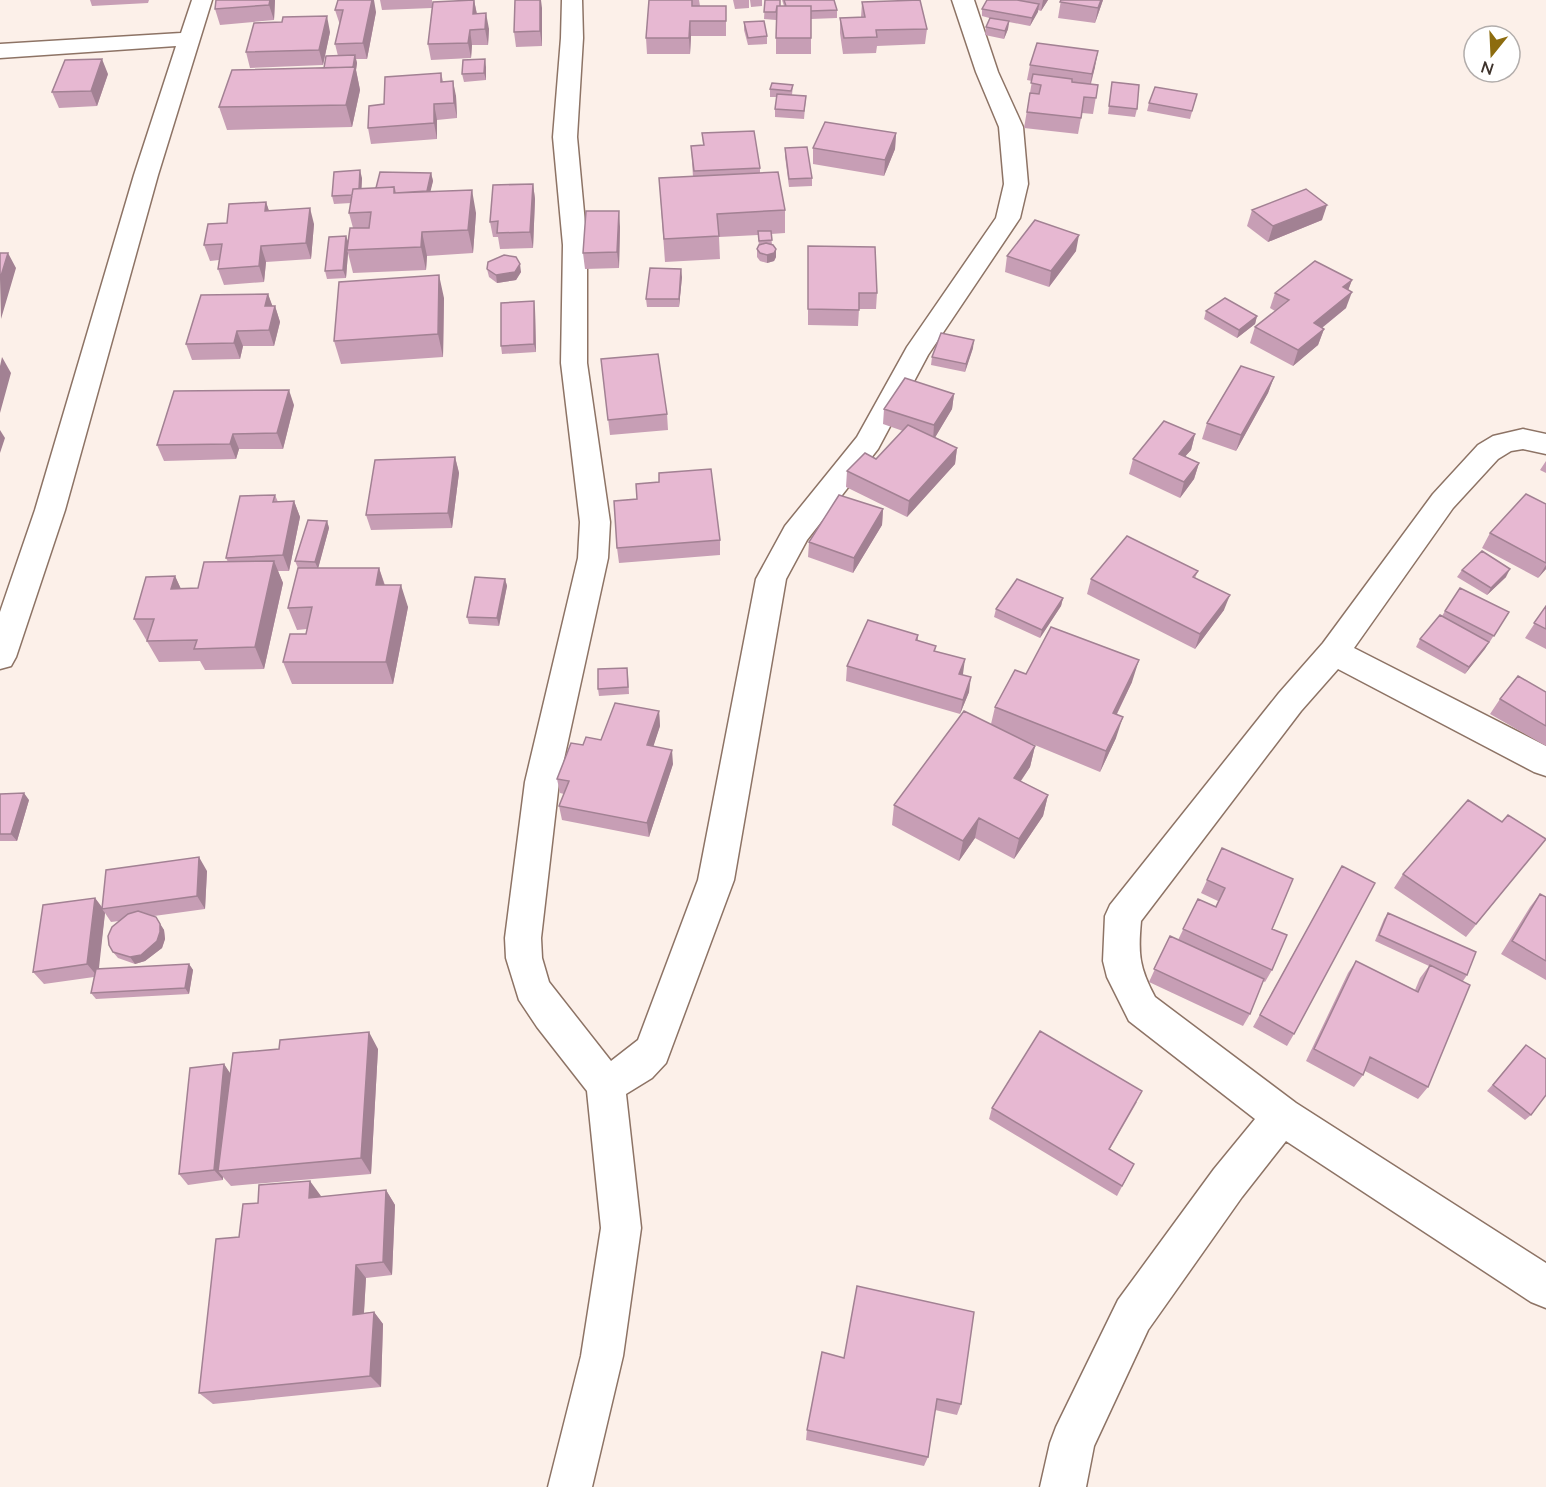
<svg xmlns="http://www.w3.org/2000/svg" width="1546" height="1487" viewBox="0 0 1546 1487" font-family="Lato,sans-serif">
<rect width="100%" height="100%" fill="#fcf0e9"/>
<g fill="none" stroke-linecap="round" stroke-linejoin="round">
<defs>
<path id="minor" d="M192 0H212L158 175 65 510 16 657 11 666 0 669V612L35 510 134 175 176 46 0 58V44L181 33Z
M562 0H582L583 38 577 137 587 245V363L610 522 608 558 559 782 541 938 542 958 549 982 611 1061 638 1040 698 880 756 579 785 526 857 437 907 347 996 218 1004 184 999 127 976 72 952 0H974L998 72 1023 127 1028 184 1020 218 928 355 878 449 807 540 786 579 734 880 666 1063 652 1078 626 1094 641 1228 623 1356 592 1487H548L581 1356 601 1228 587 1091 537 1027 519 1000 506 958 505 938 525 782 578 558 580 522 561 363 563 245 553 137 561 38Z
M1523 429 1546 434V454L1523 449 1511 451 1498 459 1453 508 1354 648 1546 746V776L1534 772 1338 669 1301 711 1141 921C1138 954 1139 967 1155 997L1296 1103 1546 1263V1308L1531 1302 1286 1141 1242 1197 1148 1330 1094 1446 1086 1487H1040L1050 1443 1056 1427 1118 1300 1214 1169 1255 1119 1129 1021 1107 977 1103 961 1105 916 1110 905 1279 693 1323 643 1433 494 1478 445 1493 436Z"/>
</defs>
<!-- minor casing -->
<use href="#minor" stroke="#8d7365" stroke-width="3"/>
<!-- minor -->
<use href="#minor" fill="#fff" fill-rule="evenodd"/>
</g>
<!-- wall -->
<path fill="#c79eb5" d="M90 0H149L148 3 92 6Z
M275 0 274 20 220 25 215 9Z
M338 0 376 12 367 59H356L357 63 356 70 360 90 352 127 227 130 219 107 324 68 338 56 335 44 340 25 335 10Z
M380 0H432V5L474 0 477 14 489 29 488 45H472L471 58 431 60 428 44 432 8 382 10Z
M649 0H699L700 6H726V36H691L690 54H647L646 38Z
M733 0H749V8L735 9Z
M750 0H762V6L751 7Z
M765 0 780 6H784L782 0H834L837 10V18L811 19V54H776V20L764 19Z
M987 0H1048L1041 11 1038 10 1030 26 1009 22 1008 29 1004 39 985 35 986 27 993 19 982 16V9Z
M1061 0H1103L1095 23 1058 18Z
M862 2 927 29 925 44 877 46 876 53 843 54 840 33V18L861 17Z
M542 8V46L516 47 514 32Z
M744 22 767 36V44L748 45 744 30Z
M330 32 323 65 250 68 246 52Z
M1030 65 1095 67 1091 84 1098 85 1093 114 1082 113 1078 134 1024 128 1032 81 1027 80Z
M486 67V80L464 82 462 74Z
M441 73 443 81 456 96 457 118 437 120V139L371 144 368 128Z
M108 74 97 106 59 108 52 92Z
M1112 82 1137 109 1135 117 1108 114Z
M793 85 792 95 806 96 804 119 775 117V109L777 97H770V89Z
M1197 94 1190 119 1147 111 1149 103Z
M702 133 760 168V173L785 210V233L771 234 772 245 776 249V257L774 261 767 263 760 261 757 257V249L759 246 758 235 719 237 720 259 665 262 659 178 693 177 691 146 703 145Z
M896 133 895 149 884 176 813 164V148Z
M785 148 812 178V186L789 187 785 156Z
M431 173 433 181 430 191 476 213 473 253 427 256 426 270 353 273 348 253 346 278 327 279 325 271 346 236 348 242 353 228 349 213 351 203 334 204 332 196 362 178 361 189 376 188Z
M533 184 535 199 533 248 500 249 498 237H493L490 222Z
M266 202 269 211 314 224 311 259 266 262 264 282 224 285 218 269 219 260 210 261 204 245 227 223Z
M1252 210 1322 220 1268 242 1247 226Z
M620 227 619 268 585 269 583 253Z
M1076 251 1049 287 1005 272 1007 256Z
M808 262 877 293 876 309H859L858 326 808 325Z
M487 269 521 272 516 280 497 283 489 277Z
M682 277 679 307H647L646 299Z
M1352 280 1348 290 1346 308 1322 328 1324 329 1318 345 1293 366 1250 343 1255 327 1275 311 1270 308 1275 293Z
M268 294 272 306H275L280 322 274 346H243L240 359 192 360 186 344Z
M444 298 443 357 341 364 334 341Z
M535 309 536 352 502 354 501 346Z
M1206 311 1257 316 1255 324 1237 338 1204 319Z
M973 348 965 372 931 365 932 357Z
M601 359 667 414 668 430 610 435Z
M1274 377 1268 393 1236 451 1202 439 1207 423Z
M954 394 952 409 935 437 957 448 955 464 907 517 846 487 847 471 876 459 903 431 883 424 884 409Z
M294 405 283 449H239L236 459 164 461 157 445Z
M1195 434 1191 450 1185 456 1199 463 1194 479 1180 498 1129 474 1133 459Z
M455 457 459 473 452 528 371 530 366 515Z
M1546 461V473L1540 470Z
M275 495 278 502 294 501 300 517 289 571H278L283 583 264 669 205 670 200 661 159 662 134 619 175 576 181 589 198 588 228 562 226 558Z
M637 499 720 540V555L619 563 617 548Z
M1546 504V569L1538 578 1482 548 1490 533Z
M883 509 882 525 853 573 808 557 809 542Z
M327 521 329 528 318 568H379L385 585 408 607 393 684H292L283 662 306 634 307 629 297 630 288 608 298 568 295 561Z
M1462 570 1506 577 1487 595 1457 577Z
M1198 571 1195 578 1224 610 1195 649 1087 594 1091 579Z
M505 579 507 586 499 626 469 624 467 617Z
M1063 598 1061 606 1040 638 994 617 996 609Z
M1546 606V649L1525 638Z
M1445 611 1509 612 1489 643H1488L1465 674 1416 647 1420 639 1442 616Z
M918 635V641L936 646 935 651 963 675 969 692 960 714 846 681 847 666Z
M1026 674 1132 682 1117 714 1116 738 1100 772 1030 743 1035 746 1030 767 1021 781 1048 795 1043 816 1014 859 975 838 959 861 892 825 894 805 991 724 995 707Z
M628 675 629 694 599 696 598 689Z
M1546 692V746L1490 714 1500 699Z
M659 711 660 726 653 746 673 764 649 837 562 820 559 806 564 794 560 793 557 779 583 745 601 740Z
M0 794 29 800 17 841H0Z
M1222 848 1272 929V970L1265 982 1263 981 1250 1014 1243 1026 1149 982 1170 936 1178 940 1198 899 1215 907 1218 901 1201 893Z
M1535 852 1466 937 1394 888 1403 874Z
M1342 866 1294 1034 1287 1046 1253 1027Z
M207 871 205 909 154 916 164 930 165 939 162 948 145 961 135 964 118 958 113 952 119 921 111 922 105 913 98 969 189 964 193 970 189 994 96 999 91 993 94 977 44 984 33 972 95 898 102 907Z
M1540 894 1546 897V980L1501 954 1530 907Z
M1388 913 1467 975 1463 981 1428 1087 1418 1099 1365 1071 1363 1075 1354 1087 1306 1061 1348 973 1356 961 1415 990 1420 978 1429 966 1375 941 1384 919Z
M1526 1045 1531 1115 1525 1120 1487 1091Z
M378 1049 371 1174 231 1186 223 1177V1180L188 1185 179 1174 224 1064 230 1074Z
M1137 1102 1110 1149 1134 1164 1117 1196 989 1119 992 1108Z
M386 1190 395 1205 392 1275 366 1278 364 1313 374 1312 383 1324 381 1387 213 1404 199 1393 239 1237 321 1196 320 1197Z
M844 1358 961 1404 957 1415 935 1410 928 1457 924 1466 806 1440 807 1430Z"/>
<!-- shaded-wall -->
<path fill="#a28193" d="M270 0H275L274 20 269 5Z
M372 0H374L376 12 367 59 363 43Z
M474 0 477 15 473 14Z
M540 0H541L542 8V46L540 31Z
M1043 0H1048L1041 11Z
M1101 0H1103L1095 23 1098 8Z
M1039 4 1038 12 1030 26 1032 18Z
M486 13 489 29 488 45 485 29Z
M327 16 330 32 323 65 319 50Z
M690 21 691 36 690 54 689 38Z
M1009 21 1008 29 1004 39 1005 31Z
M470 30 472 45 471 58 468 43Z
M1098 51 1095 67 1089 89 1092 74Z
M355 55 357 63 356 70 360 90 352 127 346 105Z
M102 59 108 74 97 106 91 91Z
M485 59 486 67V80L484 73Z
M453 81 456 96 457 118 454 103Z
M434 104 437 120V139L434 123Z
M896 133 895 149 884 176 885 160Z
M360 170 362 178 361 202 359 194Z
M431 173 433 181 428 202 426 194Z
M533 184 535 199 533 248 530 232Z
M472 190 476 213 473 253 468 230Z
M266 202 271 217 265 211Z
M1327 205 1322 220 1268 242 1273 226Z
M310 208 314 224 311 259 306 243Z
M619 211 620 227 619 268 617 252Z
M422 232 427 256 426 270 421 247Z
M1079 235 1076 251 1049 287 1051 271Z
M346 236 349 244 347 250 348 253 346 278 343 270Z
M261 246 266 262 264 282 259 266Z
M776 249V257L774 261 767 263V255Z
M8 253 16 268 1 319 0 279Z
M520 264 521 272 516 280 497 283 496 275Z
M681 269 682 277 679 307V299Z
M439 275 444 298 443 357 438 334Z
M1352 280 1346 296 1343 287Z
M1352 292 1346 308 1308 339 1314 323Z
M268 294 274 310 265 306Z
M534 301 535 309 536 352 534 344Z
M275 306 280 322 274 346 269 330Z
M1257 316 1255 324 1237 338 1239 330Z
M1324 329 1318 345 1293 366 1298 350Z
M237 331 243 346 240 359 234 343Z
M974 340 973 348 965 372 966 364Z
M2 357 11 373 0 413V366Z
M1274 377 1268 393 1236 451 1241 435Z
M289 390 294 405 283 449 277 433Z
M954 394 952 409 933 441 934 425Z
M0 430 5 438 0 453Z
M233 434 239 449 236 459 230 444Z
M1195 434 1191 450 1174 469 1179 454Z
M957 448 955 464 907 517 909 501Z
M455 457 459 473 452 528 448 513Z
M1199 463 1194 479 1180 498 1184 482Z
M294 501 300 517 289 571 283 555Z
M883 509 882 525 853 573 854 558Z
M327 521 329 528 318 569 315 562Z
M274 561 283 583 264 669 255 647Z
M1546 565V569L1538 578Z
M379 568 386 590 376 585Z
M1510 569 1506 577 1487 595 1491 588Z
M175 576 185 598 171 589Z
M505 579 507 586 499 626 497 618Z
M401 585 408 607 393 684 386 662Z
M1230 595 1224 610 1195 649 1200 634Z
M1063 598 1061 606 1040 638 1042 630Z
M1489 642 1485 649 1465 674 1469 667Z
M965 659 963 674 957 689 959 674Z
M1139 660 1132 682 1107 734 1113 713Z
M971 677 969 692 960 714 963 700Z
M659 711 660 726 649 760 647 745Z
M1123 717 1116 738 1100 772 1106 751Z
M1035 746 1030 767 1009 798 1014 778Z
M672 750 673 764 649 837 647 823Z
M24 793 29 800 17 841 11 834Z
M1048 795 1043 816 1014 859 1019 839Z
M979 818 975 838 959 861 963 841Z
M199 857 207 871 205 909 197 896Z
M95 898 103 909H102L105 913 98 977 87 964Z
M156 917 164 930 165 939 162 948 145 961 135 964 130 957Z
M189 964 193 970 189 994 185 988Z
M369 1032 378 1049 371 1174 361 1158Z
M224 1064 232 1076 218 1171 223 1177V1180L214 1170Z
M310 1181 321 1196 320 1213 309 1198Z
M386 1190 395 1205 392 1275 383 1262Z
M356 1265 366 1278 363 1327 353 1315Z
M374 1312 383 1324 381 1387 370 1376Z"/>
<!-- building -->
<path fill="#e7b8d2" stroke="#a28193" stroke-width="1.5" d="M216 0H270L269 5 215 9Z
M338 0H372L363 43 335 44 343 10H335Z
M474 0 473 14 486 13 485 29 470 30 468 43 428 44 433 2Z
M515 0H540V31L514 32Z
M649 0H692V6H726V21H690L689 38H646Z
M765 0H780V6H777L776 12H764Z
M784 0H834L837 10 811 11V6H786Z
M920 0 927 29 876 30 877 37 844 38 840 18 865 17 862 2Z
M987 0H1017L1039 4 1032 18 982 9Z
M1061 0H1101L1098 8 1060 2Z
M777 6H811V38H776Z
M327 16 319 50 246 52 254 23 282 22 283 17Z
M990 18 1009 21 1005 31 986 27Z
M764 21 767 36 748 38 744 22Z
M1037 43 1098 51 1092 74 1030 65Z
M355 55 353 67 324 68 326 56Z
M102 59 91 91 52 92 65 60Z
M485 59 484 73 462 74 463 60Z
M355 67 346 105 219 107 232 70Z
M441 73V82L453 81 454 103 434 104V123L368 128 369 106 384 104 385 77Z
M1033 74 1072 79V82L1098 85 1096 98 1084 97 1081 118 1027 112 1030 93 1039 94 1041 85 1031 83Z
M1112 82 1139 85 1137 109 1109 106Z
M772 83 793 85 791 91 770 89Z
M1155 87 1197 94 1192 111 1149 103Z
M777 94 806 96 804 111 775 109Z
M825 122 896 133 885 160 813 148Z
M754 131 760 168 694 171 691 146 704 145 702 133Z
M807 147 812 178 789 179 785 148Z
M360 170 359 189H353L352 195 332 196 334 172Z
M380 172 431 173 427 191 395 193 394 187 376 188Z
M778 172 785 210 717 214 719 236 664 239 659 178Z
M533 184 530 232 497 233 498 221 490 222 493 185Z
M394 187V193L472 190 468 230 422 232 421 247 347 250 350 228H369L371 212 349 213 353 189Z
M1306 189 1327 205 1273 226 1252 210Z
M266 202 265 211 310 208 306 243 261 246 259 266 218 269 222 244 204 245 208 224 227 223 229 204Z
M586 211H619L617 252 583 253Z
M1035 220 1079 235 1051 271 1007 256Z
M758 231H771L772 240 759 241Z
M346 236 343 270 325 271 329 237Z
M766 243 773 245 776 249 774 253 767 255 760 253 757 249 759 245Z
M808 246 875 247 877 293H859V310L808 309Z
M0 253H8L0 279Z
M504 255 516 257 520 264 515 272 496 275 487 269 488 262Z
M1315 261 1352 280 1343 287 1352 292 1314 323 1324 329 1298 350 1255 327 1289 300 1275 293Z
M650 268 681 269 679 299H646Z
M439 275 438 334 334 341 339 282Z
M268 294 265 306H275L269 330 237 331 234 343 186 344 201 295Z
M1225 298 1257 316 1239 330 1206 311Z
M534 301V344L501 346V303Z
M941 333 974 340 966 364 932 357Z
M658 354 667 414 608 420 601 359Z
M1241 366 1274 377 1241 435 1207 423Z
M905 378 954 394 934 425 884 409Z
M289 390 277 433 233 434 230 444 157 445 174 391Z
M1164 421 1195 434 1179 454 1199 463 1184 482 1133 459Z
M908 425 957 448 909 501 847 471 865 453 876 459Z
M455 457 448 513 366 515 375 460Z
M711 469 720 540 617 548 614 501 637 499 636 484 659 482V473Z
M1526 494 1546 504V563L1490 533Z
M275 495 273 502 294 501 283 555 226 558 240 496Z
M839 495 883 509 854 558 809 542Z
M308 520 327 521 315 562 295 561Z
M1127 536 1198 571 1193 577 1230 595 1200 634 1091 579Z
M1482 551 1510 569 1491 588 1462 570Z
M274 561 255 647 194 649 197 640 147 641 154 619H134L146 577 175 576 171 589 198 588 204 562Z
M298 568H379L376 585H401L386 662H283L290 634H306L312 607 288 608Z
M475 577 505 579 497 618 467 617Z
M1017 579 1063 598 1042 630 996 609Z
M1460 588 1509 612 1494 636 1445 611Z
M1546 606V629L1534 623Z
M1440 615 1489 642 1469 667 1420 639Z
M868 620 918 635 916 640 936 646 934 651 965 659 959 674 971 677 963 700 847 666Z
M1051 627 1139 660 1113 713 1123 717 1106 751 995 707 1015 670 1026 674Z
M627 668 628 687 598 689V669Z
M1518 676 1546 692V726L1500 699Z
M615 703 659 711 647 745 672 750 647 823 559 806 569 781 557 779 571 743 583 745 586 737 601 740Z
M964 711 1035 746 1014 778 1048 795 1019 839 979 818 963 841 894 805Z
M24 793 11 834H0V794Z
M1468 800 1502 822 1508 815 1546 839 1476 924 1403 874Z
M1222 848 1293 879 1272 929 1287 935 1272 970 1183 929 1198 899 1216 907 1225 888 1207 880Z
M199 857 197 896 102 909 106 870Z
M1342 866 1375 883 1294 1034 1260 1015Z
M1540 894 1546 897V961L1512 941Z
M95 898 87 964 33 972 43 905Z
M138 911 156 917 160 924V932L157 941 141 955 130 957 113 952 109 945 108 936 112 927 128 914Z
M1388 913 1476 952 1467 975 1379 935Z
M1170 936 1264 979 1250 1014 1154 969Z
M1356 961 1418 992 1430 965 1470 985 1428 1087 1370 1057 1363 1075 1314 1049Z
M189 964 185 988 91 993 96 969Z
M1040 1031 1142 1091 1109 1149 1134 1164 1122 1186 992 1108Z
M369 1032 361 1158 218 1171 233 1053 279 1049 280 1040Z
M1526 1045 1546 1059V1095L1531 1115 1493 1085Z
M224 1064 214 1170 179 1174 190 1068Z
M310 1181 309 1198 386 1190 383 1262 356 1265 353 1315 374 1312 370 1376 199 1393 216 1239 239 1237 243 1204 258 1203 259 1185Z
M857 1286 974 1312 961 1404 937 1399 928 1457 807 1430 822 1352 844 1358Z"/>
<!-- north arrow -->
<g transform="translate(1492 54) rotate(198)"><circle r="28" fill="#ffffff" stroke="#b2adab" stroke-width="1.5"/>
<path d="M0-4.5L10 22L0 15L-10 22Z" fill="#8d6c0f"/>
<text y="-9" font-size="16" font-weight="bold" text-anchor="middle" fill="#3e332c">N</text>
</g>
</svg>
